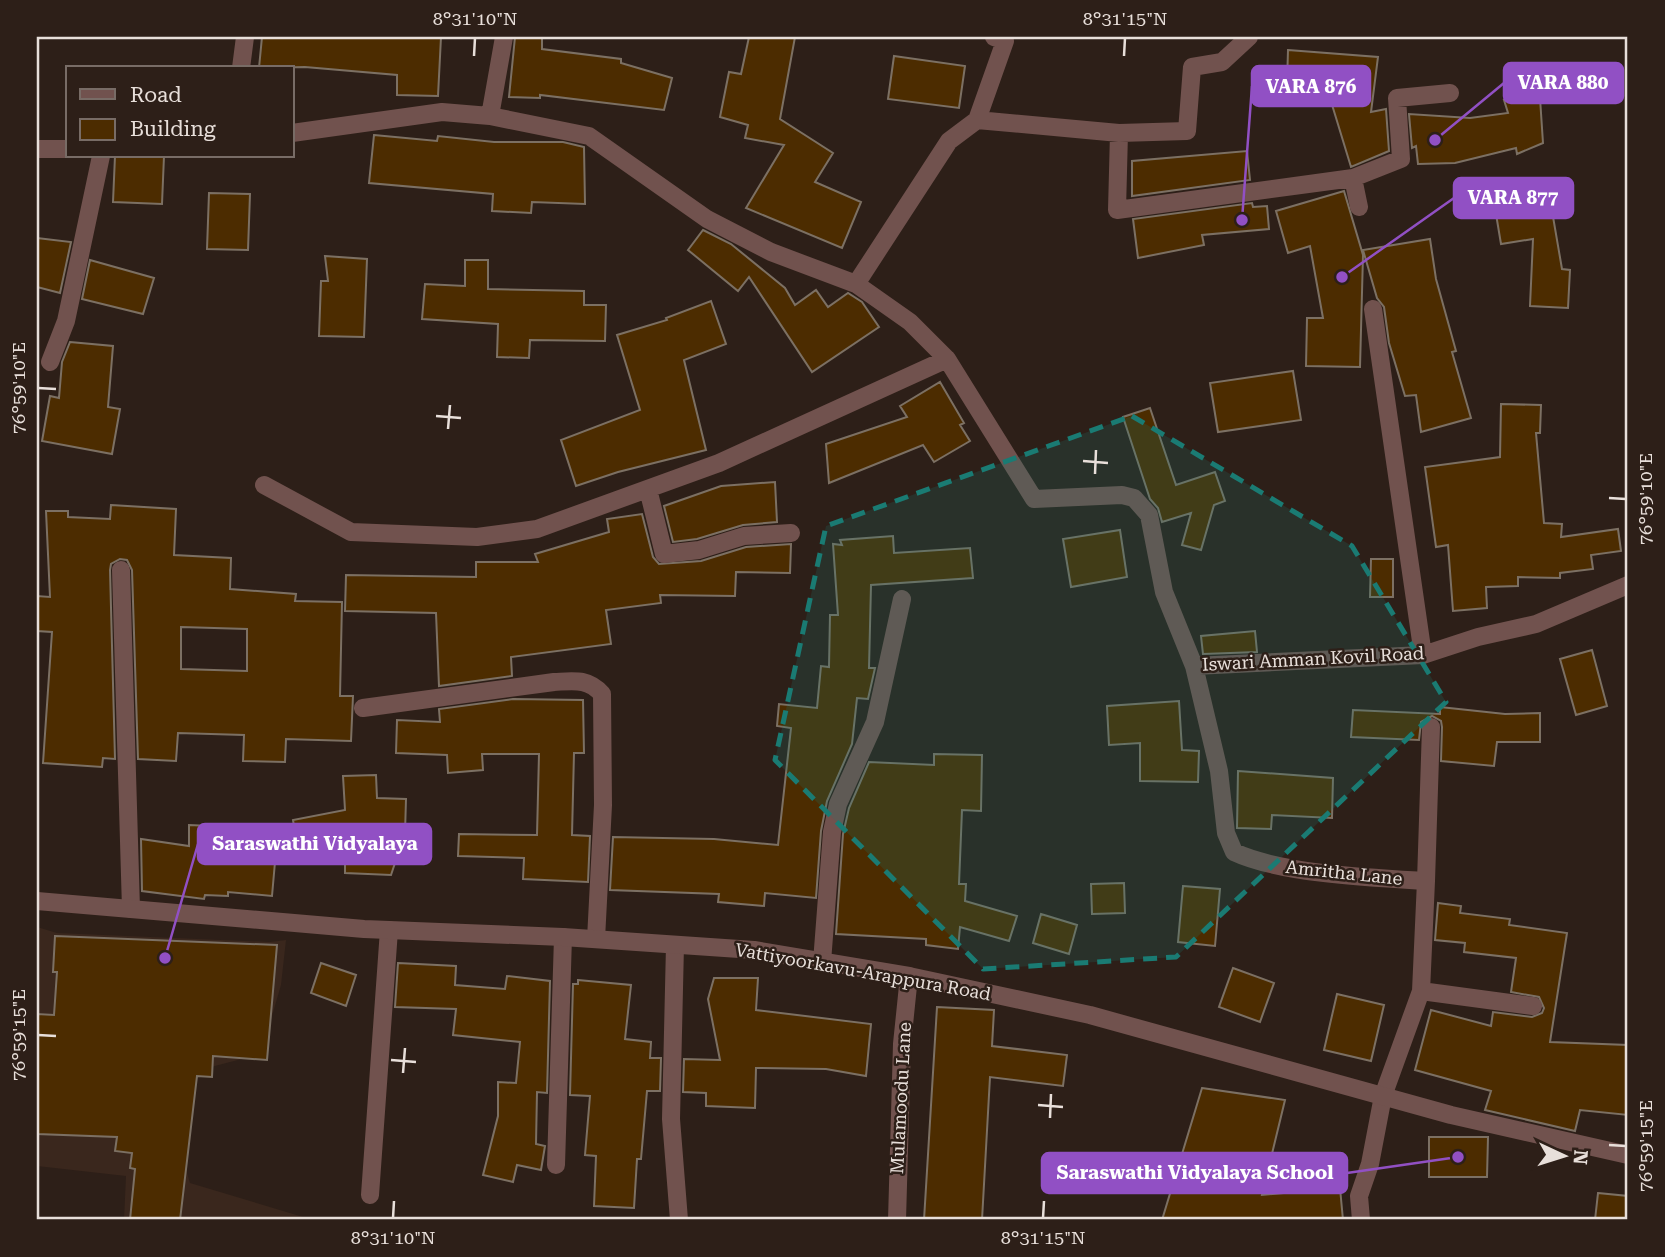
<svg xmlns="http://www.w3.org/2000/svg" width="1665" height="1257" viewBox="0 0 1665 1257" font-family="'Roboto Serif',serif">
<rect width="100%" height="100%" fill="#2d1f18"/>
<!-- built -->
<path fill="#3a271d" d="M37 927 57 933 270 942 286 940 281 985 261 1054 188 1073 184 1163 190 1183 313 1220H124L126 1176 37 1166Z"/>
<!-- building -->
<path fill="#4c2c00" stroke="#7c7063" stroke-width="2" fill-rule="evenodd" d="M262 37H441L438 96 397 95V75L305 67 259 68Z
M515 37H542V49L621 59V63L672 78 664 110 540 95V98L509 97Z
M749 37H795L780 119 833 153 815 182 861 202 842 248 746 208 784 145 745 138 748 125 720 117 729 72 741 74Z
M1288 50 1378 57 1371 112 1386 109 1389 151 1351 167 1326 85 1287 84Z
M894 56 965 66 959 108 888 99Z
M1540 98 1543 143 1517 154 1516 148 1455 163 1418 164 1416 146 1412 148 1409 114 1470 118 1508 113 1504 100Z
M374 135 437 141 438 136 494 142H563L584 147 585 204 532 202 531 213 492 211 493 194 369 183Z
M1247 151 1250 180 1132 196V161Z
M115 156H164L162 204 113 202Z
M1344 191 1363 255 1360 367 1306 366 1307 318H1323L1310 246 1288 253 1276 211Z
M209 193 250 194 248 250 207 249Z
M1252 203 1253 207 1267 206 1269 229 1202 235 1204 245 1138 258 1133 219Z
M1551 205 1562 269 1570 270 1568 308 1530 306 1533 239 1501 244 1496 214Z
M703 230 731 244 785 288 795 305 816 290 828 307 848 293 862 302 879 327 812 372 749 277 738 291 688 250Z
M37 238 71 242 60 293 37 287Z
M1430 239 1436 279 1456 351 1452 352 1471 418 1421 432 1416 395 1405 396 1389 343 1384 307 1377 298 1363 250Z
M325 256 367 259 364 337 319 336 321 281H328Z
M90 260 154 278 143 314 82 299Z
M465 260H488V289L584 291V305H606L605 341 530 340 529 358 497 357 498 324 422 319 425 284 465 286Z
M711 301 726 344 684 360 706 450 618 472 576 486 561 440 640 410 617 335 667 320 666 318Z
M70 342 113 346 108 407 120 409 112 454 42 441 50 396 59 398 62 362Z
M1293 371 1301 420 1218 432 1210 383Z
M940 382 964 423 960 425 970 441 934 462 923 445 829 483 826 444 907 417 900 406Z
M1501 404 1541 405 1540 433H1536L1544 523 1562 524 1561 537 1618 529 1621 551 1591 555 1593 569 1560 573V578L1518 577V586L1486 587 1487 608 1453 611 1448 545 1436 547 1425 467 1500 457Z
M1150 408 1176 485 1215 472 1225 501 1214 505 1201 550 1182 545 1191 513 1162 522 1158 508 1150 499 1123 417Z
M775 482 777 522 743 525 697 539 673 542 664 506 721 486Z
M111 505 176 509 174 555 231 558 230 589 296 594 295 601 342 602 340 696H353L351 741 286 739 285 762 243 761 244 735 178 733 176 761 138 759 132 570 127 560 120 559 111 564 110 570 115 759 103 758 102 767 43 763 52 632 37 631V596L50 597 46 511H68V517L110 519ZM181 627 247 629V671L181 669Z
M642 514 653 557 659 564 701 561 746 547 791 544 790 573 736 572 735 596 660 595 661 603 606 610 611 644 511 657 512 676 439 686 436 613 345 611 346 575 476 577V562H538L535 554 609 532 607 519Z
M1120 530 1127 577 1071 587 1063 539Z
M893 536 894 553 970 548 973 578 871 585 869 668H875L868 699 857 698 852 744 827 801 821 831 816 898 765 893 764 906 718 902 719 894 610 890 613 837 714 839 778 845 791 728 777 726 779 704 817 708 821 666 829 667 830 615H838L833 544 842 545 840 540Z
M1371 559H1393V597H1370Z
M1255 631 1257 652 1203 654 1201 636Z
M1592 650 1607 706 1576 715 1560 659Z
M513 699 583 700 584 753H574L572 835 590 836 588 882 523 879 524 858 458 856 459 834 537 835 539 754H482L483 770 448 773 447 755 396 753 397 720 440 722 439 709Z
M1179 701 1182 750 1199 751 1198 782 1140 781V743L1109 745 1107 706Z
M1440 707 1505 714 1540 713V742H1497L1494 766 1441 761 1442 727 1441 721 1432 716 1421 722 1419 740 1351 737 1353 710 1440 714Z
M934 754 982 755 981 811 962 810 959 884H966L965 901 1017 916 1009 941 960 927 958 949 926 945V939L836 934 843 834 849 808 869 762 934 765Z
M1238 771 1333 778 1332 818 1272 815 1271 829 1237 828Z
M376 775 377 798 406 799 405 833 391 875 345 873V849L299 856 293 820 345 810 343 776Z
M189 825 232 827 231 858 275 862 272 896 228 892V896L205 895 204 899 142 891 141 839 189 846Z
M1124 883 1125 913 1092 914 1091 884Z
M1183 886 1220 889 1215 946 1178 942Z
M1438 903 1461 906 1460 913 1510 919 1509 925 1567 933 1550 1042 1628 1045V1115L1580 1110 1575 1131 1485 1110 1491 1091 1415 1070 1431 1010 1491 1026 1493 1012 1532 1017 1542 1013 1544 1008 1539 997 1511 992 1516 958 1464 952 1465 943 1435 940Z
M1041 914 1077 925 1069 954 1033 943Z
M55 936 277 945 267 1060 213 1056 212 1077 197 1076 180 1220H130L135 1169 130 1168 132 1153 115 1151 117 1137 37 1134V1014L54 1015 57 972H53Z
M321 963 356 975 346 1006 311 993Z
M398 963 456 966 455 985 505 989 507 976 550 981 547 1093 537 1092 536 1144 545 1146 541 1170 517 1165 513 1182 483 1175 498 1116V1082L516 1083 520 1042 453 1035 456 1009 395 1007Z
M1233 968 1274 983 1260 1022 1219 1007Z
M714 978H758L756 1010 871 1024 866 1076 826 1069 756 1068 755 1108 706 1106V1093L683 1092 684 1059 720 1060 708 999Z
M578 980 631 985 625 1039 651 1042 650 1058H661L660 1091H647L641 1159H637L634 1208 594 1206 596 1156 585 1155 590 1096 570 1095 573 984H578Z
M1337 994 1384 1005 1371 1061 1324 1050Z
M937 1007 994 1010 992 1046 1067 1055 1063 1086 990 1077 982 1220H924Z
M1202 1088 1285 1100 1262 1195 1340 1188 1343 1220H1162Z
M1429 1137H1488L1487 1177H1429Z
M1598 1193 1628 1196V1220H1595Z"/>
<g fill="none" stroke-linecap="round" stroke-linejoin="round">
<!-- minor -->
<path stroke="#71524e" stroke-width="18" d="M241 68 245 37
M490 116 504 37
M977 120 1119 133 1187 131 1192 67 1222 62 1249 37
M292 133 442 112 490 116 589 136 707 219 771 252 856 284 910 322 947 359 1034 499 1122 495 1134 498 1149 515 1164 592 1194 666 1423 655 1478 637 1536 624 1628 585
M1119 133 1117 210 1353 178 1359 207
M37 149H68
M1353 178 1401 159 1397 98 1450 93
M856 284 949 141 977 120 1005 41 994 37
M1373 309 1423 655
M50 362 66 321 101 156
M264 485 351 532 477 537 537 529 719 463 947 359
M648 489 664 554 699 550 744 536 791 533
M121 570 131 909
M1194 666 1219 771 1226 833 1234 852C1281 874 1373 878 1426 881L1421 991 1383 1096 1370 1164 1359 1196 1361 1220
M363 708 554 682C574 681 588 678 602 694L603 805 596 939
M1426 881 1431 727
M675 945 671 1119 679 1220
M822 962 832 832 838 804 875 722 902 599
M1421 991 1533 1006
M556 1165 563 937
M370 1195 389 930
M897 1220 902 1044 909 976"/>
<!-- tertiary -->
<path stroke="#71524e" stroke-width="18" d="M37 901 364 929 563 937 754 950 909 976 1090 1015 1451 1115 1628 1155"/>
</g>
<!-- marked area -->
<path fill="#1a7b73" fill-opacity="0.2" stroke="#1a7b73" stroke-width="5" stroke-dasharray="14 9" stroke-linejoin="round" d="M1132 416 1352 546 1446 702 1176 957 983 969 775 760 826 526Z"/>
<!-- ticks -->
<path fill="none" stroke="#e8dfda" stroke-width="2.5" d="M474 56 475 38M1124 56 1125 38M38 388 56 389M436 416 461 418M448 429 450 405M1083 461 1108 463M1095 474 1096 450M1609 498 1626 499M38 1035 56 1036M391 1060 416 1062M403 1073 405 1048M1038 1105 1063 1107M1050 1118 1051 1094M1609 1145 1626 1146M393 1218 394 1201M1043 1218 1044 1201"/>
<g text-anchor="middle" stroke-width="5" stroke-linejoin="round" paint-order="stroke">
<!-- street labels -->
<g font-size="18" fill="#e8dfda" stroke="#2d1f18">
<text transform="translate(1313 659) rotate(-3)" y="6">Iswari Amman Kovil Road</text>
<text transform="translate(1344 873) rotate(6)" y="6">Amritha Lane</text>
<text transform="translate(863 972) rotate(10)" y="6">Vattiyoorkavu-Arappura Road</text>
<text transform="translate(901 1098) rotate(-87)" y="6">Mulamoodu Lane</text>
</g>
</g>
<!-- callouts -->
<path fill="none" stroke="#9150c4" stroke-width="2.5" d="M1435 140L1504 83M1242 220L1252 86M1342 277L1454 198M165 958L198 844M1458 1157L1347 1173"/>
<g fill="#9150c4" stroke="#2d1f18" stroke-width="2.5">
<circle cx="1435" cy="140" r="7"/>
<circle cx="1242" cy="220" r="7"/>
<circle cx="1342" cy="277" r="7"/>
<circle cx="165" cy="958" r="7"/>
<circle cx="1458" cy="1157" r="7"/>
</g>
<g fill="#9150c4" stroke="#9150c4" stroke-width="2.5">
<rect x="1504" y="63" width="119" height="40" rx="7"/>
<rect x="1252" y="66" width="118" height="40" rx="7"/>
<rect x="1454" y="178" width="119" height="40" rx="7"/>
<rect x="198" y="824" width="233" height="40" rx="7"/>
<rect x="1042" y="1153" width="305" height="40" rx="7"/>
</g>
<g font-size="19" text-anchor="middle" font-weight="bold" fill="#fff">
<text x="1563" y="89">VARA 880</text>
<text x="1311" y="93">VARA 876</text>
<text x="1513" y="204">VARA 877</text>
<text x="315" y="850">Saraswathi Vidyalaya</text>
<text x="1195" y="1179">Saraswathi Vidyalaya School</text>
</g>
<!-- border -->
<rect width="1665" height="1257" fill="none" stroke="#2d1f18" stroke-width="77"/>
<!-- legend -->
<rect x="66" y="66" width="228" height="91" fill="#2d1f18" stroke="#786c66" stroke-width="2"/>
<rect x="80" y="89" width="35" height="10" fill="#71524e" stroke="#786c66" stroke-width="2"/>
<text x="130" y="102" font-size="21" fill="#e8dfda">Road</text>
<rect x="80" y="119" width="35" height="21" fill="#4c2c00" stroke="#786c66" stroke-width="2"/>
<text x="130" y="136" font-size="21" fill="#e8dfda">Building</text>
<!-- north arrow -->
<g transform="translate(1564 1156) rotate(94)" stroke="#2d1f18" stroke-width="5" paint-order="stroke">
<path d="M0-5L12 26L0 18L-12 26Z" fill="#e8dfda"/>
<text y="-10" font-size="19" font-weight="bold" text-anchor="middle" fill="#e8dfda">N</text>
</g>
<rect x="38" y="38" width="1588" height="1180" fill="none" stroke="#e8dfda" stroke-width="2.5"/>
<g font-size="18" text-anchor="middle" fill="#e8dfda">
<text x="475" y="25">8°31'10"N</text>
<text x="1125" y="25">8°31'15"N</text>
<text transform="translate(19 388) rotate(-90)" y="6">76°59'10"E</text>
<text transform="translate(1646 499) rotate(-90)" y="6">76°59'10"E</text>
<text transform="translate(19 1035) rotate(-90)" y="6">76°59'15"E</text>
<text transform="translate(1646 1146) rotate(-90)" y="6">76°59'15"E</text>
<text x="393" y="1244">8°31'10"N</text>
<text x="1043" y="1244">8°31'15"N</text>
</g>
</svg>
